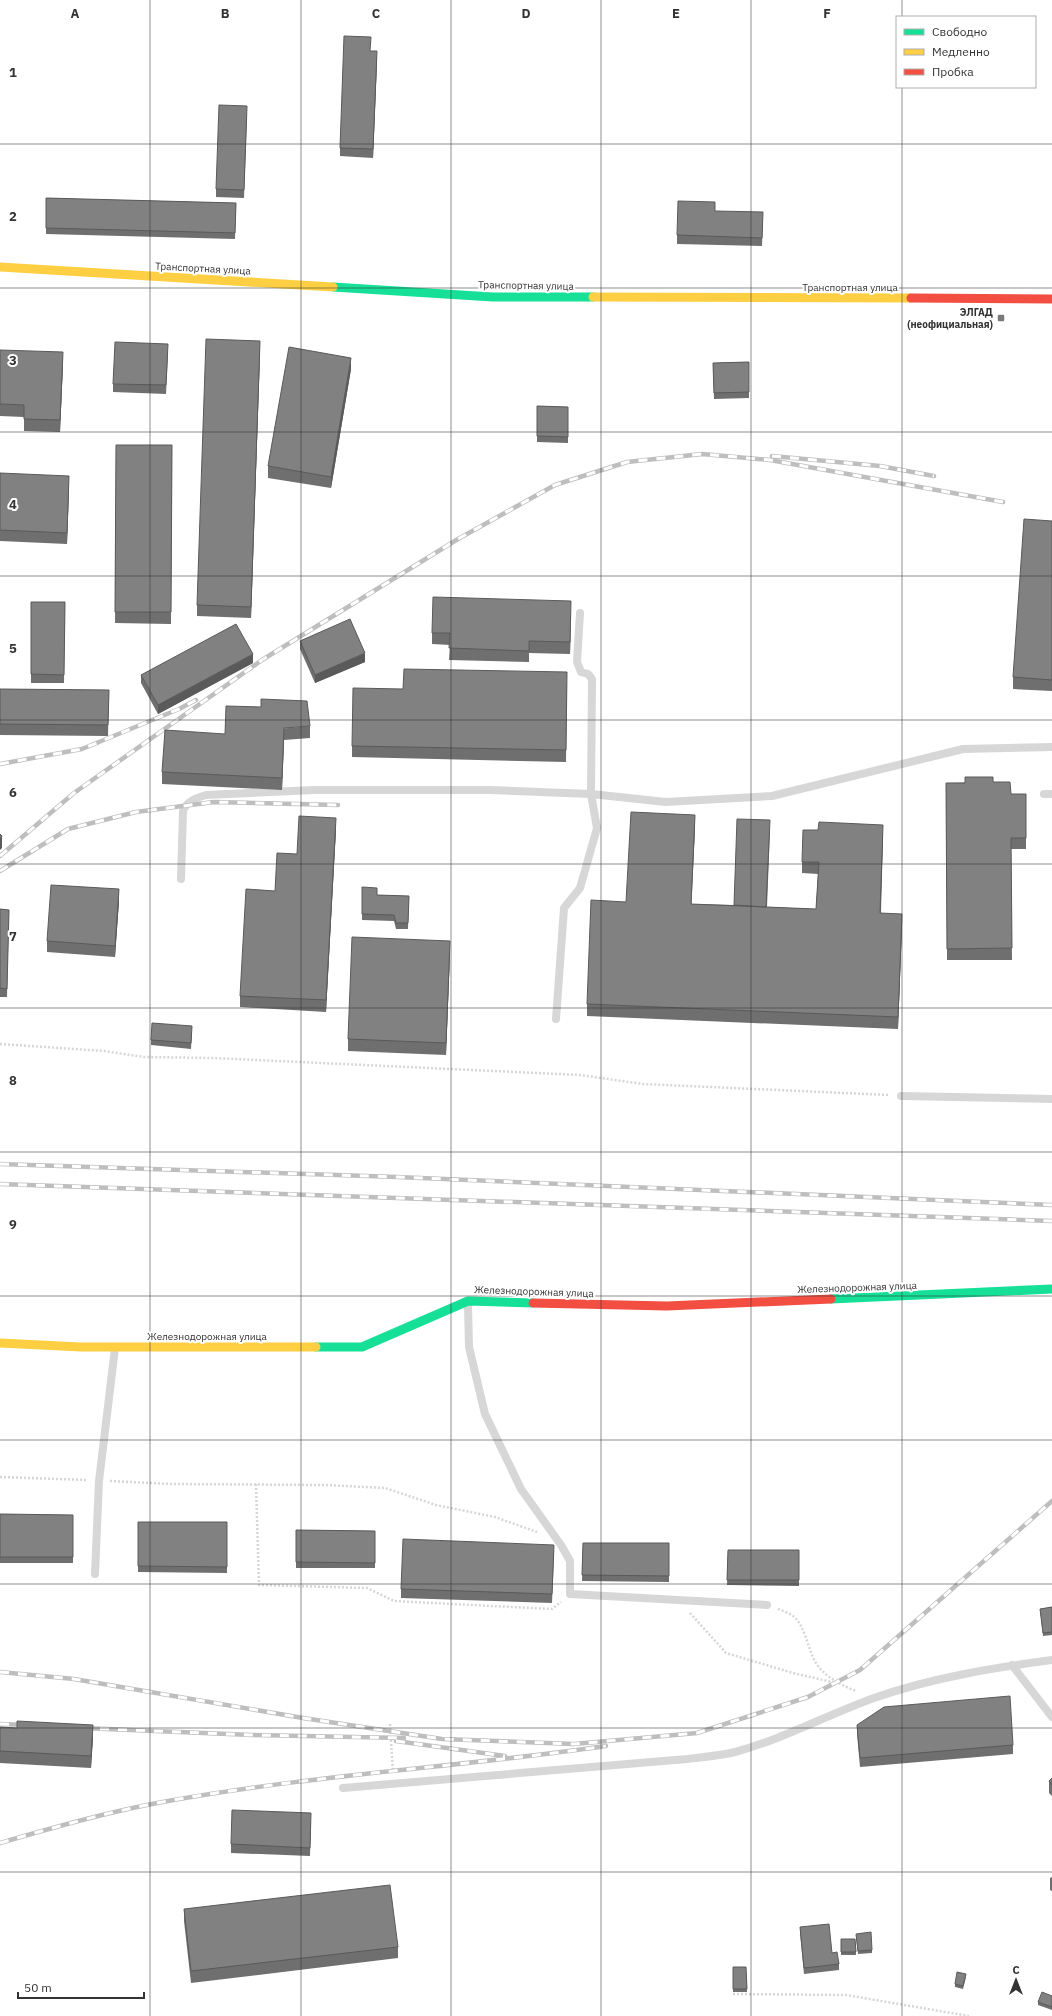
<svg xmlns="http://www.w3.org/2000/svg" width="1052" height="2016" viewBox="0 0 1052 2016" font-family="'IBM Plex Sans',sans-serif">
<rect width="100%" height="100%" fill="#fff"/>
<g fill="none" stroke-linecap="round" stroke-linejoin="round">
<!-- path -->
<path stroke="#d6d6d6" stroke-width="2.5" stroke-dasharray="2 2" stroke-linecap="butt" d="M0 1044 104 1051 144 1057 213 1058 580 1075 643 1084 889 1095
M0 1477 87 1480
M110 1481 171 1484 325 1485 385 1488 436 1505 495 1517 537 1532
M256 1484 259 1585 367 1588 394 1601 552 1609 561 1602
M778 1609C783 1611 789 1613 793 1616 805 1625 808 1650 816 1663 825 1677 841 1685 856 1691
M690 1613 726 1653 793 1673 836 1683
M390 1724 393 1772
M733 1994 846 1995 969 2016"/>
<!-- lane -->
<path stroke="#d7d7d7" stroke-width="8" d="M1044 794H1052
M181 879 183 811C187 801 196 798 206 795L315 790H490L591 794 666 802 772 796 963 749 1052 747
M556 1019 564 908 580 888 597 828 591 794 592 679 588 674 581 672 577 662 580 613
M901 1096 1052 1099
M468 1304 469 1347 485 1414 521 1489 561 1545 570 1561V1594L767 1605
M95 1574 99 1481 115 1348
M1012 1665 1052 1717
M343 1788 687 1759C702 1757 719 1756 735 1752 783 1739 827 1715 874 1698 931 1678 992 1668 1052 1660"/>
<!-- fast -->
<path stroke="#16e098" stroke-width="9" d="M333 287 493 297H593
M831 1299 1052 1289
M316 1347H362L468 1301 533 1303"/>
<!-- slow -->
<path stroke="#ffcf43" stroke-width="9" d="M0 267 333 287
M593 297 911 298
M0 1343 81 1347H316"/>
<!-- jam -->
<path stroke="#f24e42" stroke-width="9" d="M911 298 1052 299
M533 1303 667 1306 831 1299"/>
<defs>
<path id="rail" d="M772 456 880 466 934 476
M0 764 82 749 179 709 196 700
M0 856 74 793 262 660 458 539 555 485 627 462 702 454 770 460 1003 502
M0 871 68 829 136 812 214 802 338 805
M0 1164 397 1177 1052 1205
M0 1184 1052 1221
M0 1672 74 1679 303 1718 442 1739 574 1744 697 1733 808 1697 860 1670 1052 1501
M0 1724 28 1725
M82 1728 252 1735 404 1738
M396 1741 505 1756
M0 1843C55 1827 111 1811 168 1801 313 1775 460 1767 606 1746"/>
</defs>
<!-- rail casing -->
<use href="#rail" stroke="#bebebe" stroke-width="4.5"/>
<!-- rail -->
<use href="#rail" stroke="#fff" stroke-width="3" stroke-dasharray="9" stroke-linecap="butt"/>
</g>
<!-- wall -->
<path fill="#6f6f6f" d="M371 51 377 60 373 158 340 156V148Z
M247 114 244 198 216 197V189Z
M46 198 236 203 235 239 46 234Z
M715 211 763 221 762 246 677 244V235Z
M0 350 63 363 60 432 24 431V417L0 416Z
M168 352 166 394 113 392V384Z
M260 353 251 618 197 616V605Z
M749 362V398L714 399 713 363Z
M351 369 331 488 268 478V466Z
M537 406 568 407V443L537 442Z
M116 445H172L171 624 115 623Z
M0 473 69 487 67 544 0 541Z
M1052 521V691L1013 689V677Z
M31 602H65L64 683H31Z
M571 613 570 654 529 653V662L449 660 450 645 432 644V633Z
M300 641 365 662 315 683 300 649Z
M253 663 158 714 141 683V675Z
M567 684 566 762 352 757V746L403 689Z
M0 689 109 690 108 736 0 735Z
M310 726V738L284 740 282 790 162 784V772L225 734Z
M993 782 1011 794H1026V849H1011L1012 960H947L946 783Z
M695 827 691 904 734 905 770 829 767 907 816 909 818 874 802 873V862L883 836 881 913 902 926 898 1029 587 1016V1004L626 902Z
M336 829 326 1012 240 1007V996L297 854Z
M362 887 377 895 409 896 408 929H396L394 921 362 920Z
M119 901 115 957 47 952V941Z
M0 909 9 910 7 997H0Z
M450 953 446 1055 348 1051V1039Z
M192 1032 191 1049 151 1045V1040Z
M0 1514 73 1515V1563H0Z
M138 1522H227V1573L138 1572Z
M296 1530 375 1531V1568H296Z
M583 1543H669V1582L582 1581Z
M728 1550H799V1586L727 1585Z
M554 1554 552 1603 401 1598V1589Z
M1052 1607V1635L1043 1636 1040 1609Z
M857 1725 1013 1745V1754L860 1767 857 1734Z
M0 1727 93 1737 91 1768 0 1763Z
M1052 1778V1796L1049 1793V1781Z
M311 1822 310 1856 231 1853V1844Z
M1052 1877V1891L1050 1890V1878Z
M184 1909 398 1947V1958L191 1983 184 1921Z
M800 1927 832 1953 839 1964V1970L804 1974 800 1933Z
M856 1937 872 1950V1953L858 1954Z
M841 1939H855L856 1955H841Z
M733 1967H746L747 1992H733Z
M966 1977 963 1989 955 1987V1984Z
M1052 1996V2010L1038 2005V2002Z"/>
<!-- shaded-wall -->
<path fill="#5a5a5a" d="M377 51V60L373 158V149Z
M260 341V353L251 618V607Z
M63 352V363L60 432V420Z
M351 358V369L331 488V477Z
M69 476V487L67 544V533Z
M571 601V613L570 654V642Z
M365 653V662L315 683V675Z
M253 654V663L158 714V705Z
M284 728V740L282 790V778Z
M695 815V827L691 915V904Z
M336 818V829L326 1012V1000Z
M883 825V836L880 924V913Z
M2 836V848L0 850V839Z
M119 889V901L115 957V946Z
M902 914V926L898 1029V1017Z
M450 941V953L446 1055V1043Z
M93 1725V1737L91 1768V1756Z"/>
<!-- building -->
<path fill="#818181" stroke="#5a5a5a" d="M344 36 371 37 370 51H377L373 149 340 148Z
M219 105 247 106 244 190 216 189Z
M46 198 236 203 235 233 46 228Z
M678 201 715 202V211L763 212 762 238 677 235Z
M206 339 260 341 251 607 197 605Z
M115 342 168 344 166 385 113 384Z
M289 347 351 358 331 477 268 466Z
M0 350 63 352 60 420 24 419V405L0 404Z
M749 362V392L714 393 713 363Z
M537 406 568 407V437L537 436Z
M116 445H172L171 612H115Z
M0 473 69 476 67 533 0 530Z
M1024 519 1052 521V680L1013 677Z
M433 597 571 601 570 642 529 641V651L449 648 450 633H432Z
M31 602H65L64 675 31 674Z
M350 619 365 653 315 675 300 641Z
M236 624 253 654 158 705 141 675Z
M404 669 567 672 566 750 352 746 353 688 403 689Z
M0 689 109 690 108 725 0 724Z
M261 699 307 701 310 726 284 728 282 778 162 772 165 730 225 734 226 706 261 707Z
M965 777H993V782H1010L1011 794H1026V838H1011L1012 948 947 949 946 783H965Z
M631 812 695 815 691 904 816 909 819 862H802L803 830H818L819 822 883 825 880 913 902 914 898 1017 587 1004 591 900 626 902Z
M299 816 336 818 326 1000 240 996 246 889 275 891 277 853 297 854Z
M737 819 770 820 766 907 734 905Z
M0 834 2 836 0 839Z
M51 885 119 889 115 946 47 941Z
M362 887 377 888V895L409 896 408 923H396L394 915 362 914Z
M0 909 9 910 7 989 0 988Z
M352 937 450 941 446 1043 348 1039Z
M152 1023 192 1026 191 1043 151 1040Z
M0 1514 73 1515V1557H0Z
M138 1522H227V1567L138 1566Z
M296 1530 375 1531V1563L296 1562Z
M403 1539 554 1545 552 1594 401 1589Z
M583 1543H669V1576L582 1575Z
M728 1550H799V1580H727Z
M1052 1607V1632L1043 1633 1040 1609Z
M1010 1696 1013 1745 860 1758 857 1725 884 1707Z
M17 1721 93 1725 91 1756 0 1751V1727L17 1728Z
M1052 1778V1785L1049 1781Z
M232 1810 311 1813 310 1848 231 1844Z
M390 1885 398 1947 191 1971 184 1909Z
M829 1924 832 1953 837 1952 839 1964 804 1968 800 1927Z
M871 1932 872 1950 858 1951 856 1934Z
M841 1939H855L856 1952H841Z
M733 1967H746L747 1989H733Z
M957 1972 966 1974 963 1986 955 1984Z
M1042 1992 1052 1996V2007L1038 2002Z"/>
<!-- grid -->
<path fill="none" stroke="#333" stroke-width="1" stroke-opacity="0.55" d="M150 0V2016M301 0V2016M451 0V2016M601 0V2016M751 0V2016M902 0V17M902 87V2016M0 144H1052M0 288H1052M0 432H1052M0 576H1052M0 720H1052M0 864H1052M0 1008H1052M0 1152H1052M0 1296H1052M0 1440H1052M0 1584H1052M0 1728H1052M0 1872H1052"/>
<!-- markers -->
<rect fill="#7a7a7a" stroke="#fff" stroke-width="1.5" x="997" y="314" width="8" height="8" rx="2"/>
<g text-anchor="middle" stroke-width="4" stroke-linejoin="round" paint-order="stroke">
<!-- street labels -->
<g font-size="10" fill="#333" stroke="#fff">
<text transform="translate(203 268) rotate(3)" y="4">Транспортная улица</text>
<text transform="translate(526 285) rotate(1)" y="4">Транспортная улица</text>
<text x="850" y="291">Транспортная улица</text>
<text transform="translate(857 1287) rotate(-2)" y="4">Железнодорожная улица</text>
<text transform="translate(534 1291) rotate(2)" y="4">Железнодорожная улица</text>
<text x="207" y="1340">Железнодорожная улица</text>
</g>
<!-- poi labels -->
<g font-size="10" font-weight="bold" fill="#333" stroke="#fff" text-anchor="end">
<text x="993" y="316">ЭЛГАД<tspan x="993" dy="12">(неофициальная)</tspan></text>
</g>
</g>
<g font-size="13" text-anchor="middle" font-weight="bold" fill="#333" stroke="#fff" stroke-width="4" stroke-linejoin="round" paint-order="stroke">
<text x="75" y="18">A</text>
<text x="225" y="18">B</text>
<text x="376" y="18">C</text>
<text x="526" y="18">D</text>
<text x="676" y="18">E</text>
<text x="827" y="18">F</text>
<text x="13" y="77">1</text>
<text x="13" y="221">2</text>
<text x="13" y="365">3</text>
<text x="13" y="509">4</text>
<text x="13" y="653">5</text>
<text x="13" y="797">6</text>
<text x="13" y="941">7</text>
<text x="13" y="1085">8</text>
<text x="13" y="1229">9</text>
</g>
<!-- legend -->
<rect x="896" y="16" width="140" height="72" fill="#ffffff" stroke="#adadad"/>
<rect x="904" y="29" width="20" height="6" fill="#16e098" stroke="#adadad"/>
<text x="932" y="36" font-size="12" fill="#333333">Свободно</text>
<rect x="904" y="49" width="20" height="6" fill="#ffcf43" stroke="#adadad"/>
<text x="932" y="56" font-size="12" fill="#333333">Медленно</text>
<rect x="904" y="69" width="20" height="6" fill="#f24e42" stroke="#adadad"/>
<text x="932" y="76" font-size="12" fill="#333333">Пробка</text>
<!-- north arrow -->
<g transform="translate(1016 1980)" stroke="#ffffff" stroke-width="3" paint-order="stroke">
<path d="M0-3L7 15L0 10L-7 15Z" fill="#333333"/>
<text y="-6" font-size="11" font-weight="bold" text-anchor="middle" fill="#333333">С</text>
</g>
<!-- scale -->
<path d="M18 1992v6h126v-6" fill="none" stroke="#333333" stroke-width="2"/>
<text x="24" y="1992" font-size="12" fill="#333333" stroke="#ffffff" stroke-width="3" paint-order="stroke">50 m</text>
</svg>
